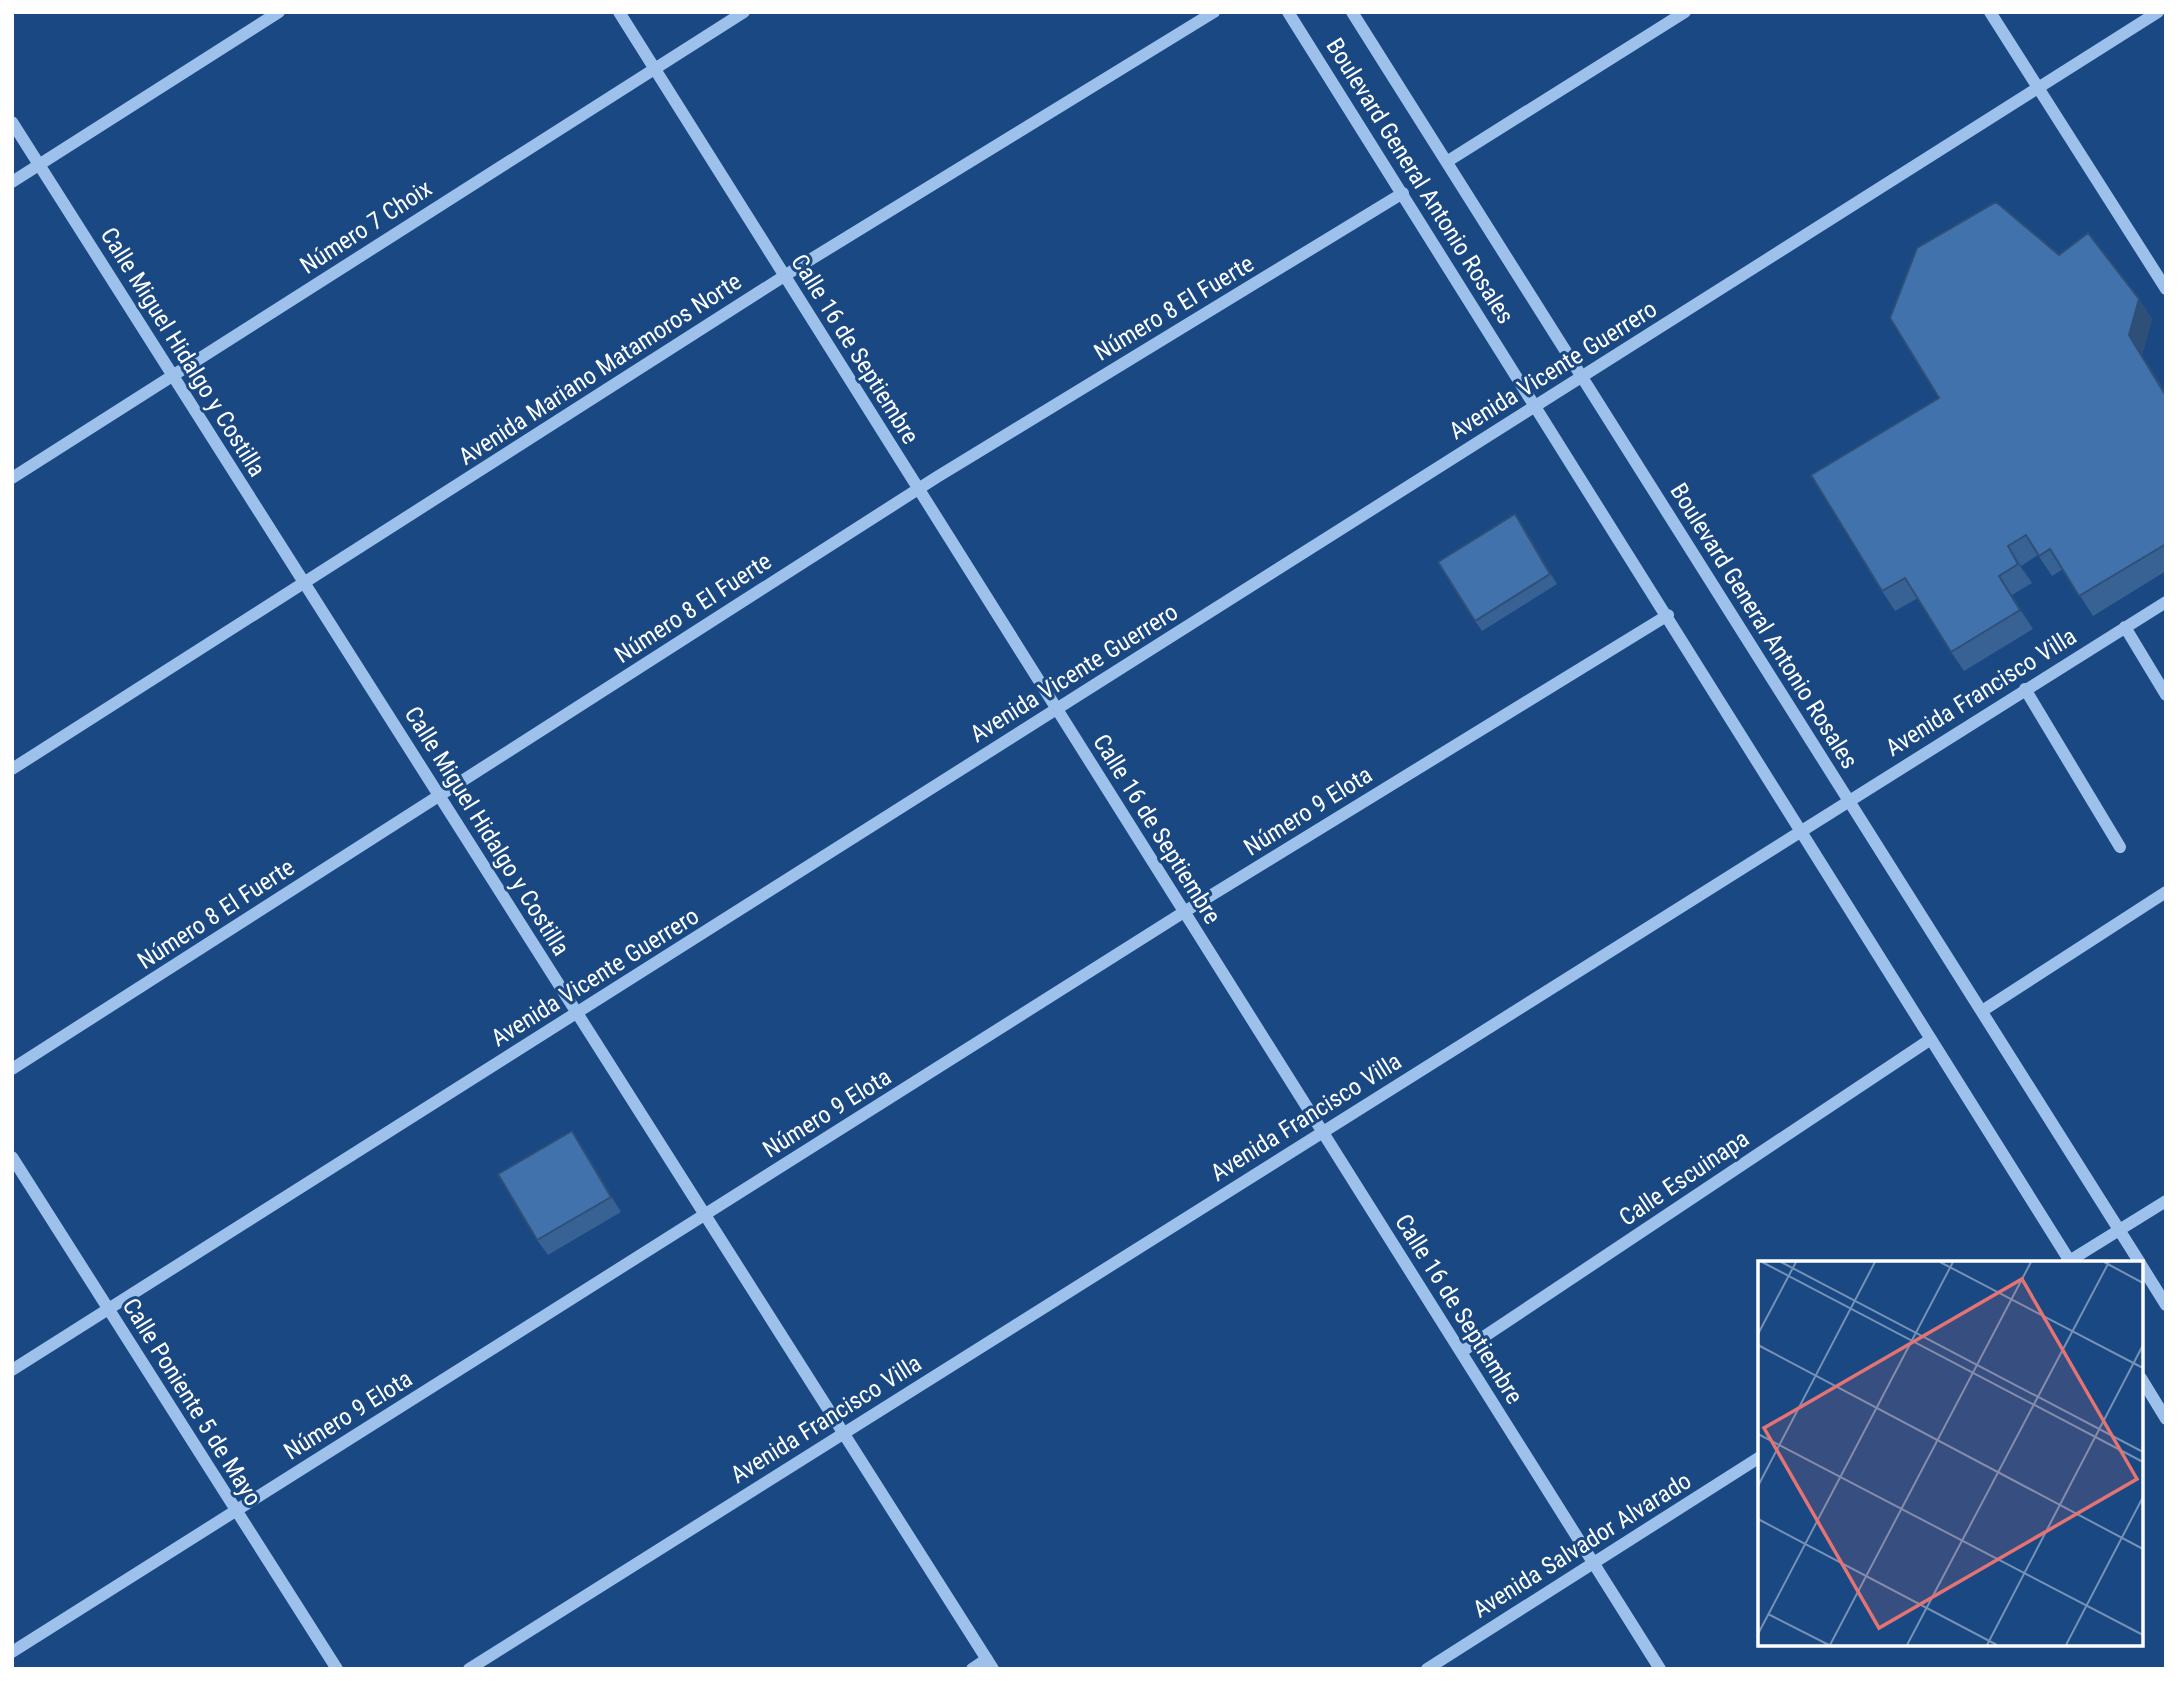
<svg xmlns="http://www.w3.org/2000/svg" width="2178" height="1681" viewBox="0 0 2178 1681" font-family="'Roboto Condensed',sans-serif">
<rect width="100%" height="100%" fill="#194883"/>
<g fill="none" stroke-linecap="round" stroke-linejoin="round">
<!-- minor -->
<path stroke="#9dc1eb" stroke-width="12" d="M619 12 1660 1669
M1288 12 2071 1263
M1352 12 2140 1263
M1990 12 2166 289
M12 122 993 1669
M1448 161 1685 12
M12 182 279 12
M12 478 744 12
M2125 627 2166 695
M2025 689 2120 847
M12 769 800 266 1214 12
M1982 1011 2166 892
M12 1069 937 477 1403 193
M12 1157 337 1669
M2066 1263 2166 1201
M2141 1265 2166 1305
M1461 1352 1931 1039
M12 1370 2158 12
M2141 1378 2166 1419
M12 1652 1184 912 1668 615
M469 1669 2166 602
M972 1669 987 1659
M1427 1669 1760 1457"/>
</g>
<!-- wall -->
<path fill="#386294" d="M2059 255 2139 299 2152 319 2142 355 2166 393V571L2093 616 2063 569 2052 576 2038 555 2021 566 2032 583 2012 595 2033 629 1964 671 1951 652 1918 598 1895 611 1882 591 1939 398Z
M1522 524 1557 584 1482 631 1475 621Z
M582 1146 621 1212 548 1255 537 1240Z"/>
<!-- shaded-wall -->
<path fill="#2e5078" d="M2139 299 2152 319 2142 355 2166 393V396L2129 335Z
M1515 514 1522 524 1557 584 1550 574Z
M2008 546 2021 566 2032 583 2018 564Z
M1999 576 2012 595 2033 629 2020 610Z
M572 1131 582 1146 621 1212 611 1197Z"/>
<!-- building -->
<path fill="#4172ac" stroke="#2e5078" stroke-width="2" d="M1996 202 2059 255 2088 233 2139 299 2129 335 2166 396V544L2079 596 2050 549 2039 556 2026 535 2008 546 2018 564 1999 576 2020 610 1951 652 1905 578 1882 591 1811 475 1939 398 1890 318 1917 248Z
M1515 514 1550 574 1475 621 1438 562Z
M572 1131 611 1197 537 1240 498 1174Z"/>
<g text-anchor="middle" stroke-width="6" stroke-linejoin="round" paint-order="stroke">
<!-- street labels -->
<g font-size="24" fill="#fff" stroke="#194883">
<text transform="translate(1420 181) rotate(58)" y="8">Boulevard General Antonio Rosales</text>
<text transform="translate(366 227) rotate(-33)" y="8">Número 7 Choix</text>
<text transform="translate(1174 308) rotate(-31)" y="8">Número 8 El Fuerte</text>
<text transform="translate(855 349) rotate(58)" y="8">Calle 16 de Septiembre</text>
<text transform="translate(183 352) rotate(58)" y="8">Calle Miguel Hidalgo y Costilla</text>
<text transform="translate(600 369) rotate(-33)" y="8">Avenida Mariano Matamoros Norte</text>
<text transform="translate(1553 370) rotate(-32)" y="8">Avenida Vicente Guerrero</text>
<text transform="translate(693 608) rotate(-33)" y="8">Número 8 El Fuerte</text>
<text transform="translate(1764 626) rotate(58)" y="8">Boulevard General Antonio Rosales</text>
<text transform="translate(1074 673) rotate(-32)" y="8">Avenida Vicente Guerrero</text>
<text transform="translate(1981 692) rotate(-32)" y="8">Avenida Francisco Villa</text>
<text transform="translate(1308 811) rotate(-32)" y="8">Número 9 Elota</text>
<text transform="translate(1157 829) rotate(58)" y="8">Calle 16 de Septiembre</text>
<text transform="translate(487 831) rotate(58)" y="8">Calle Miguel Hidalgo y Costilla</text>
<text transform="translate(216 914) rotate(-33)" y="8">Número 8 El Fuerte</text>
<text transform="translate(595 977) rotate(-32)" y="8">Avenida Vicente Guerrero</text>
<text transform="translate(827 1113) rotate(-32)" y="8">Número 9 Elota</text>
<text transform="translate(1306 1117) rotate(-32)" y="8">Avenida Francisco Villa</text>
<text transform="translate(1684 1178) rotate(-34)" y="8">Calle Escuinapa</text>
<text transform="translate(1459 1309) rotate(58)" y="8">Calle 16 de Septiembre</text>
<text transform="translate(192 1402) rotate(58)" y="8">Calle Poniente 5 de Mayo</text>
<text transform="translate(348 1415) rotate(-32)" y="8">Número 9 Elota</text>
<text transform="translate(826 1419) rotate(-32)" y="8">Avenida Francisco Villa</text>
<text transform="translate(1582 1545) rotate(-32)" y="8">Avenida Salvador Alvarado</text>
</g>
</g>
<!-- overview -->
<g transform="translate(1758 1261)">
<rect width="385" height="385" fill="#194883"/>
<path fill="none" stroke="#7591b5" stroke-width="2" d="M4 1 385 201M23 1 385 191M182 1 385 107M346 1 385 22M0 73 38 1M0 84 385 288M0 173 385 374M0 225 117 1M0 258 239 384M10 353 71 384M0 373 195 1M72 384 273 1M149 384 351 1M229 384 385 84M308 384 385 236"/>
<path fill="#e47373" fill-opacity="0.15" stroke="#e47373" stroke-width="3.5" d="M264 18 379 218 121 367 6 167Z"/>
<rect width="385" height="385" fill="none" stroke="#fff" stroke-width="3.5"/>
</g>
<!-- border -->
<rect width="2178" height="1681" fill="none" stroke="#ffffff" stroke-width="28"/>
</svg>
